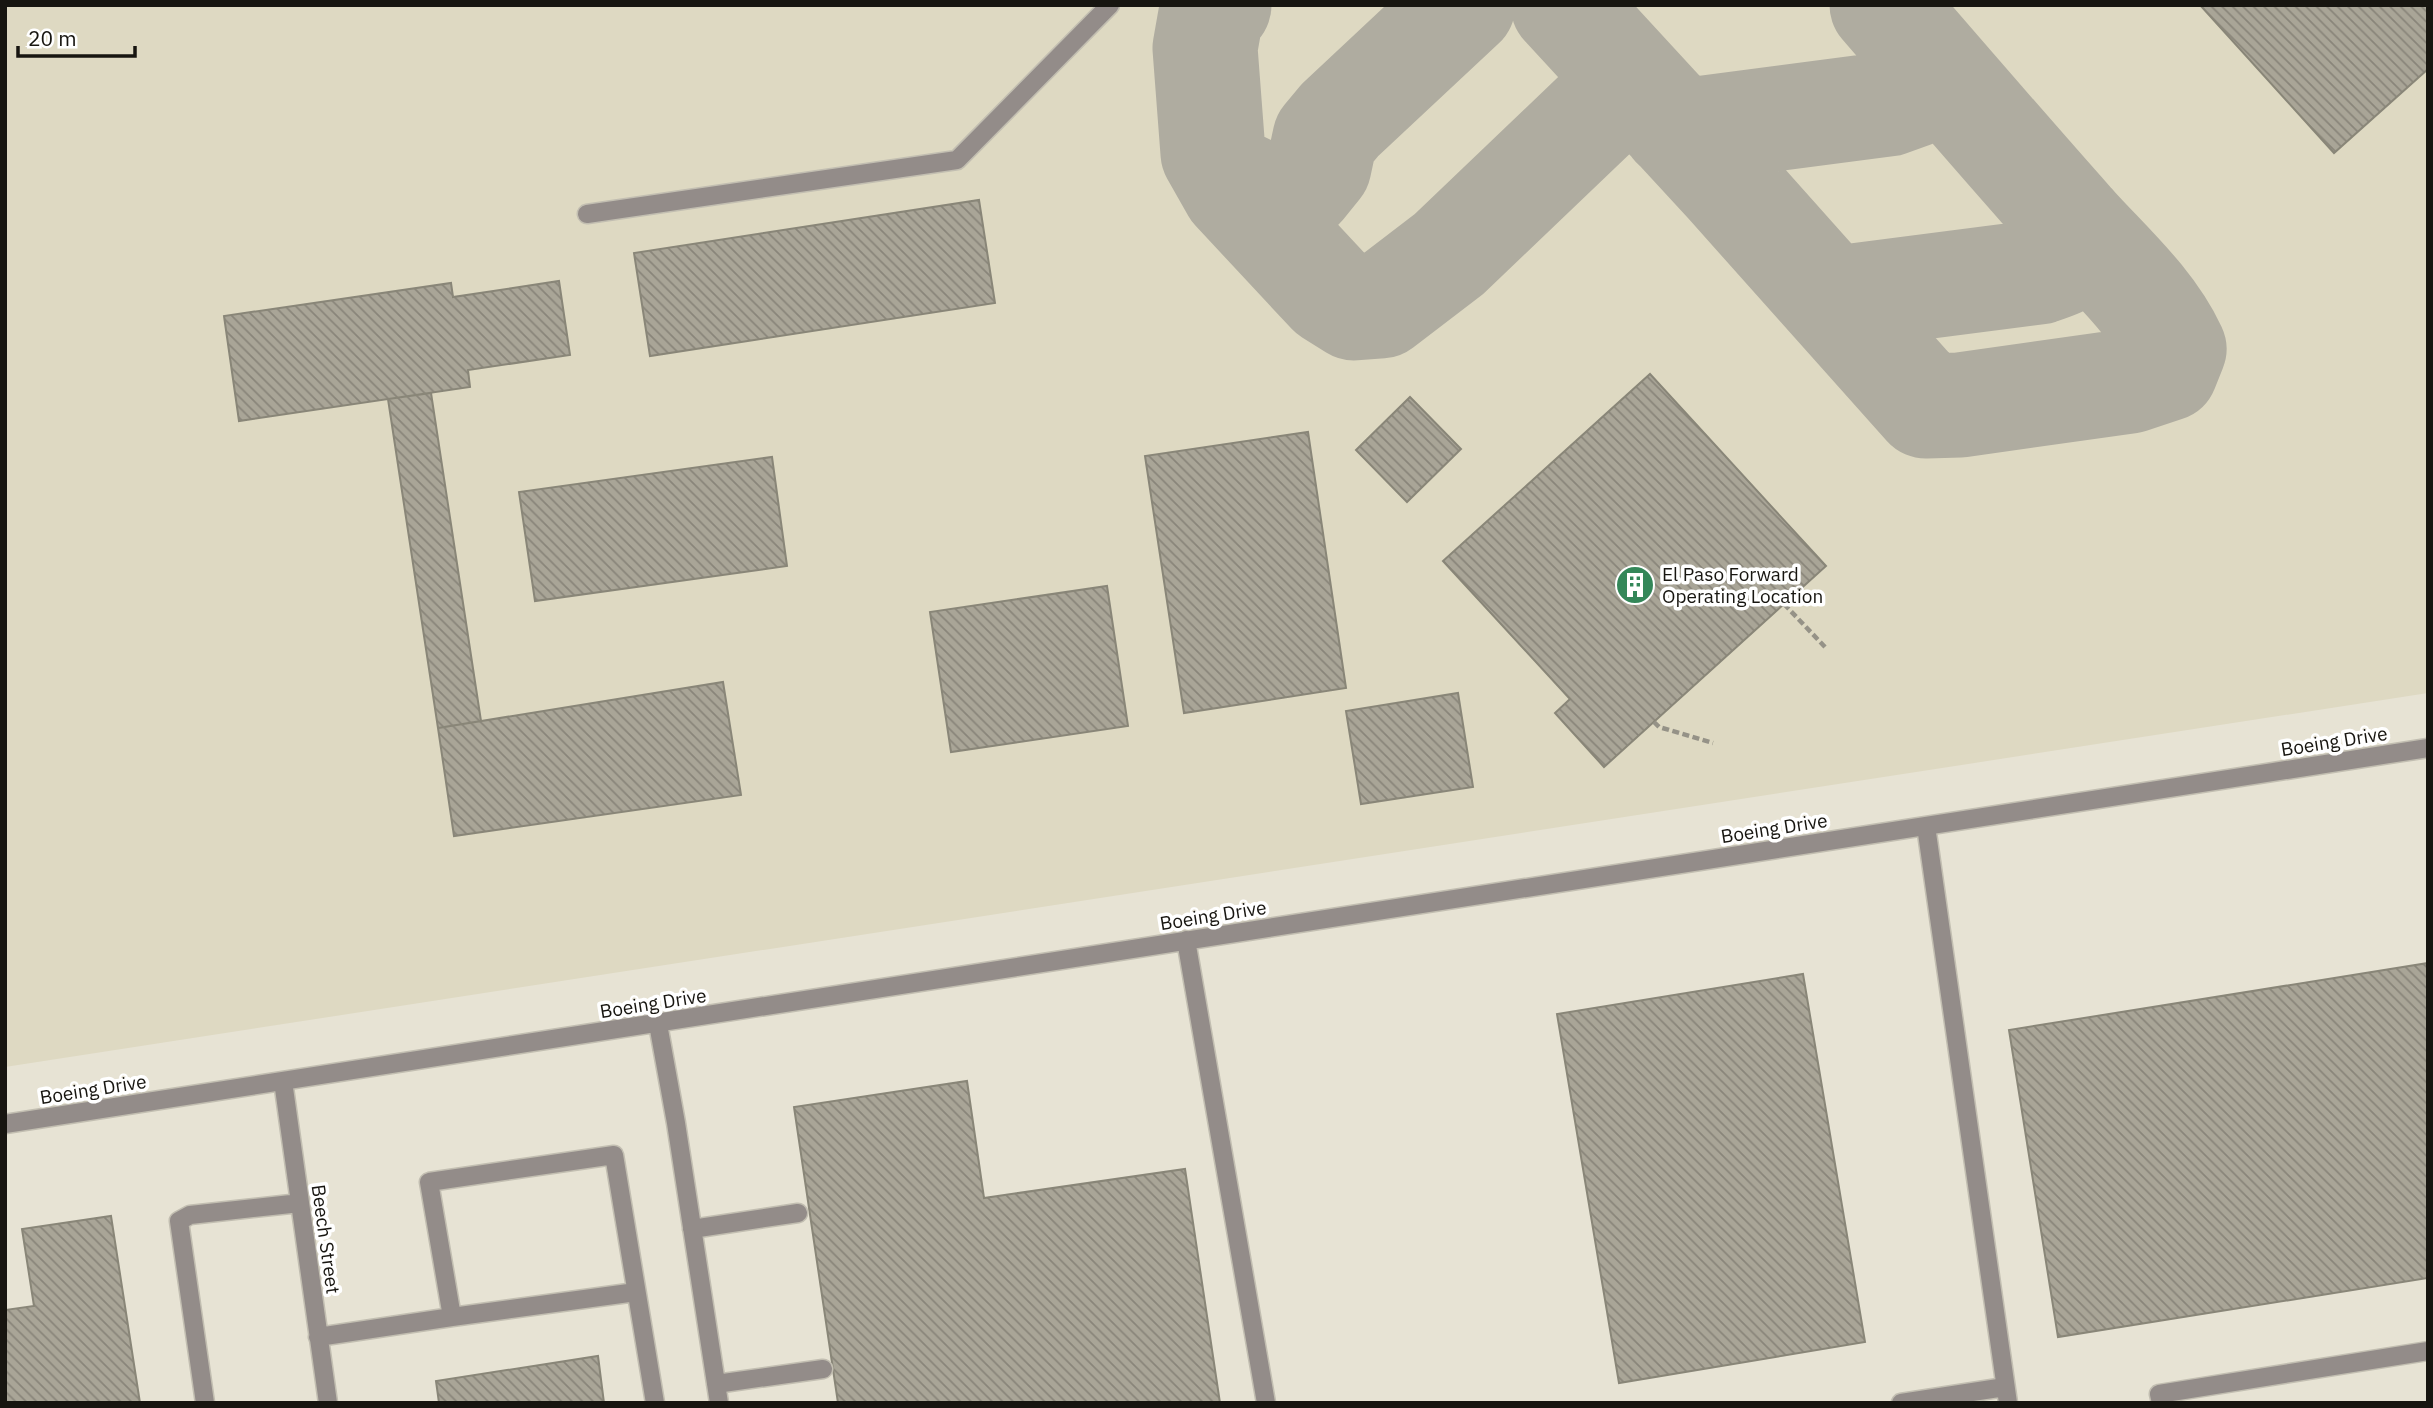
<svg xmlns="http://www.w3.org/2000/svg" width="2433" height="1408" viewBox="0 0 2433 1408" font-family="'IBM Plex Sans',sans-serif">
<defs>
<pattern id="building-back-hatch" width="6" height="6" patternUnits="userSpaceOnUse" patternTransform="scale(1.75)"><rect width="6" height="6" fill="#a9a597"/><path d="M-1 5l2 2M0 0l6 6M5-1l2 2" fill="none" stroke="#89857a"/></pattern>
</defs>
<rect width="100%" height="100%" fill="#e7e3d4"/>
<!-- built -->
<path fill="#ded9c2" d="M5 5H2428V693L5 1067Z"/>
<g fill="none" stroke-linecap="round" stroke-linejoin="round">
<!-- taxiway -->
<path stroke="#afaca0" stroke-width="105" d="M1219 5 1211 14 1205 48 1213 153 1234 190 1330 293 1354 308 1381 306 1449 254 1608 102 1614 81 1608 54
M1563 5 1727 183 1926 406 1960 405 2130 381 2166 369 2174 349C2151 300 2108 263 2073 224 2009 152 1945 78 1882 5
M1674 126 1697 129 1888 104 1913 95 1923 76V53
M1227 177 1266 196 1302 187 1319 166 1325 138 1340 120 1463 5
M1825 293 1845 297 2039 272C2071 261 2076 260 2074 225"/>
</g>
<!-- building -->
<path fill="url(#building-back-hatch)" stroke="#898678" stroke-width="2" d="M2200 5H2428V69L2334 153Z
M979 200 995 303 650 356 634 253Z
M559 281 570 355 468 370 470 387 239 421 224 316 451 283 453 297Z
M1650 374 1826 566 1604 767 1555 713 1570 699 1443 561Z
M431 393 481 721 438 728 388 399Z
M1410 397 1461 449 1407 502 1356 450Z
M1308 432 1346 688 1184 713 1145 456Z
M772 457 787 566 535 601 519 492Z
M1107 586 1128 726 951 752 930 612Z
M723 682 741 795 454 836 438 728Z
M1458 693 1473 787 1361 804 1346 711Z
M2428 963V1278L2058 1337 2009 1030Z
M1803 974 1865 1342 1619 1383 1557 1014Z
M967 1081 984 1198 1185 1169 1220 1403H838L794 1107Z
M111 1216 140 1403H5V1310L34 1306 22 1229Z
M598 1356 604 1403H439L436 1381Z"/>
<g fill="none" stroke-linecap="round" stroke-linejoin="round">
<defs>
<path id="minor" d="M587 214 957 160 1110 5
M1926 826 2008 1403
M1186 940 1266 1403
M658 1024 676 1123 719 1403
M283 1081 328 1403
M5 1124 2428 748
M692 1229 798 1213
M636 1292 452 1317 429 1182 614 1155 655 1403
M318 1337 452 1317
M716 1384 823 1369
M205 1403 179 1221 190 1215 300 1203
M1901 1403 2005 1387
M2161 1403 2159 1394 2428 1351"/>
</defs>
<!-- minor casing -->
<use href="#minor" stroke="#c2beb1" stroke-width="21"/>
<!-- path -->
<path stroke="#959287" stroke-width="4.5" stroke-dasharray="7 3.5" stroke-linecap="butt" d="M1784 604 1825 647
M1654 722 1659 727 1713 743"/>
<!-- minor -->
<use href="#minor" stroke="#938c89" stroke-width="18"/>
</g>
<!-- icons -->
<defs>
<symbol id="building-disc" viewBox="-11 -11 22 22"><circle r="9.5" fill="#348759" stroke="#fff"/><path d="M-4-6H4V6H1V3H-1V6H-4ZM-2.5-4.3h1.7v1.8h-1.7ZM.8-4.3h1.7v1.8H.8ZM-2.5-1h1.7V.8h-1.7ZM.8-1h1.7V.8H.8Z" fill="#fff"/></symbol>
</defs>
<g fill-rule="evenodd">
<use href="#building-disc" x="1613" y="563" width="44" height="44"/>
</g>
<g text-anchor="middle" stroke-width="7" stroke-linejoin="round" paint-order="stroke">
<!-- poi labels -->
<g font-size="19" fill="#171510" stroke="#fff" text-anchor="start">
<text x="1662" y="581">El Paso Forward<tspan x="1662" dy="22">Operating Location</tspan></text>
</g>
<!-- street labels -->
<g font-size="19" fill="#171510" stroke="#fff">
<text transform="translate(2334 741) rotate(-9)" y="7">Boeing Drive</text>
<text transform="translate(1774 828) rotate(-9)" y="7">Boeing Drive</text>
<text transform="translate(1213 915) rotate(-9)" y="7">Boeing Drive</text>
<text transform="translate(653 1003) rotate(-9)" y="7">Boeing Drive</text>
<text transform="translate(93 1089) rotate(-9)" y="7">Boeing Drive</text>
<text transform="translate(326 1239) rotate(82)" y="7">Beech Street</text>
</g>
</g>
<!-- border -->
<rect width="2433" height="1408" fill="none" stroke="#171510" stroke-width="14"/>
<!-- scale -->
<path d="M18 46v10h117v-10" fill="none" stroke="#171510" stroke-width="3.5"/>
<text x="28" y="46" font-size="21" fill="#171510" stroke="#ffffff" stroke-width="5" paint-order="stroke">20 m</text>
</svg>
